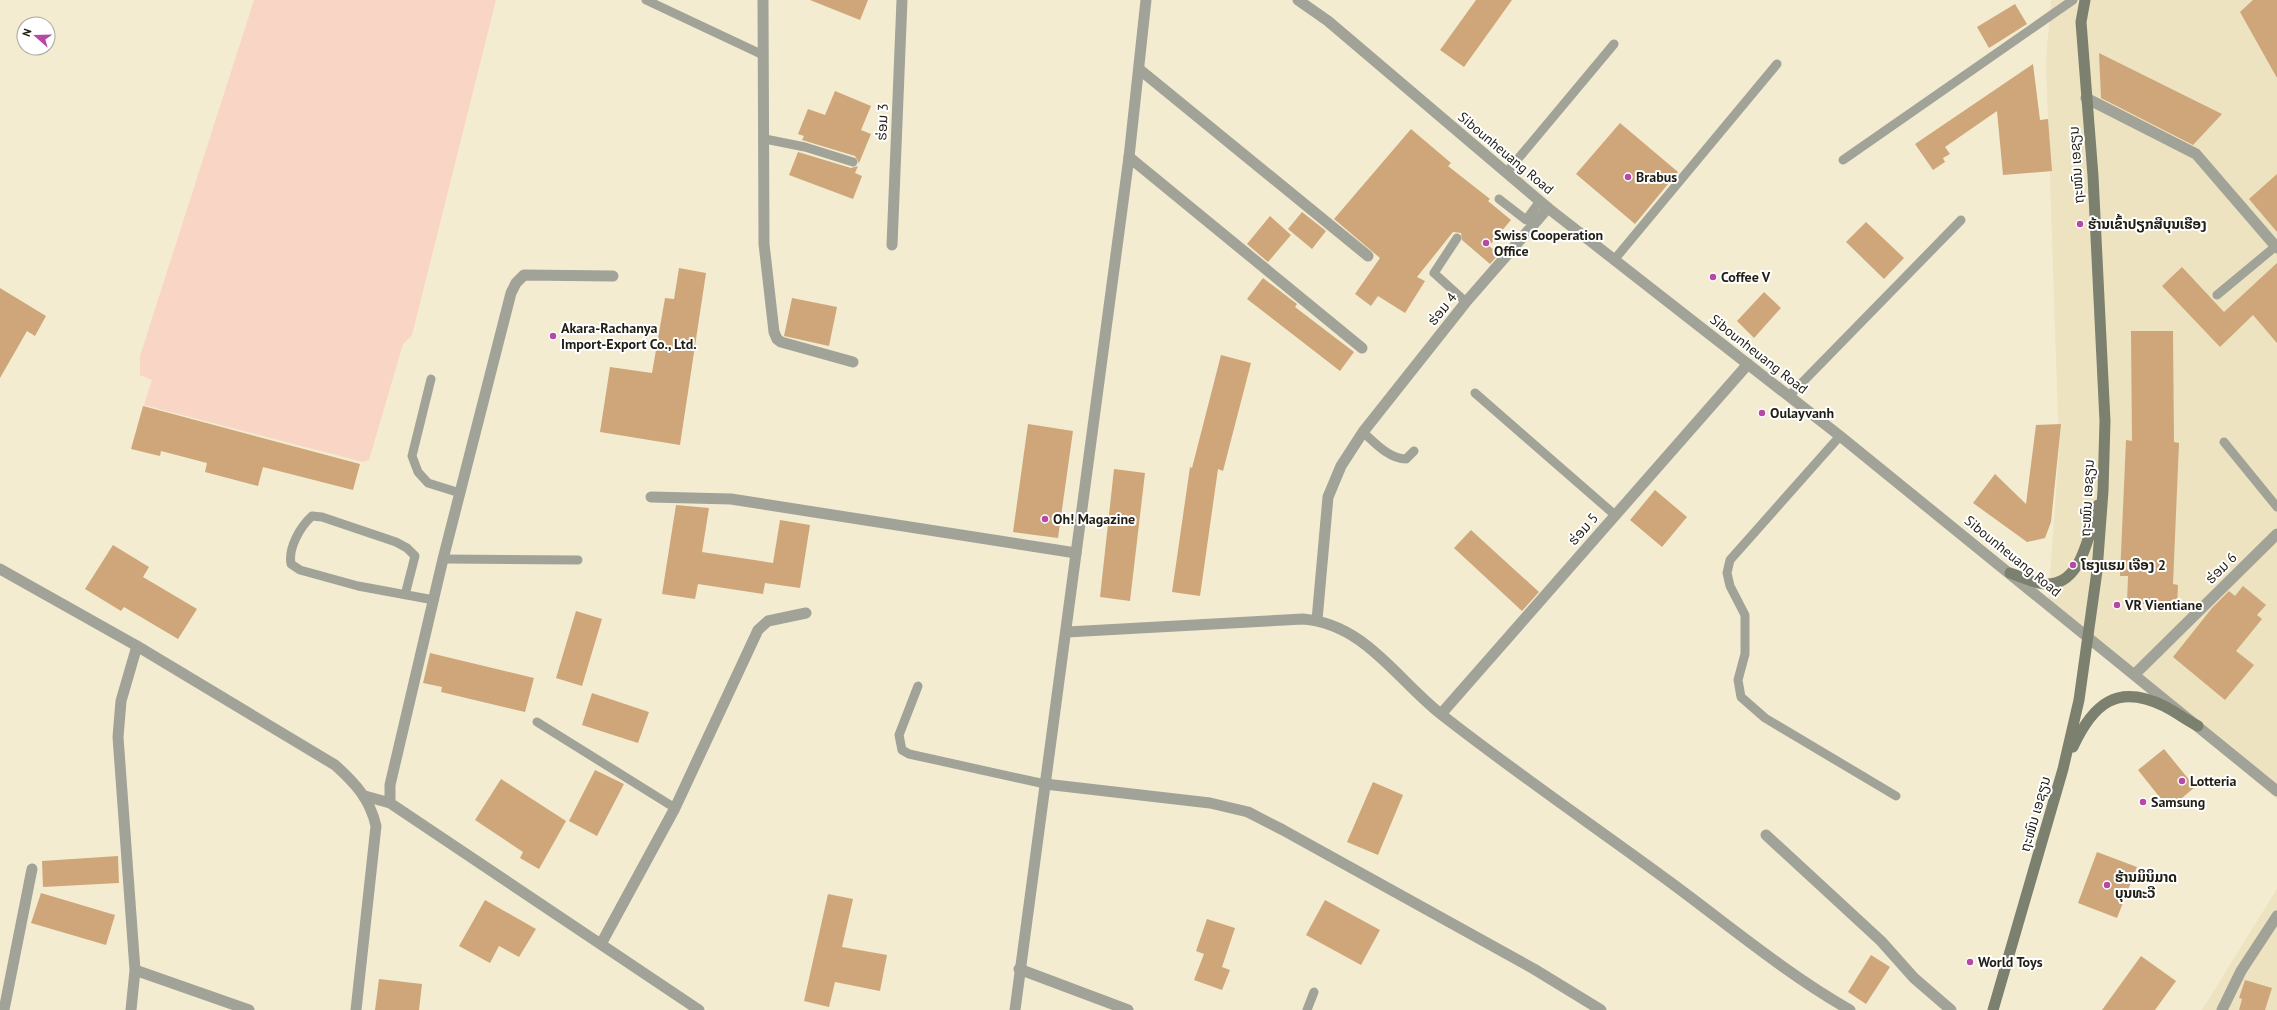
<svg xmlns="http://www.w3.org/2000/svg" width="2277" height="1010" viewBox="0 0 2277 1010" font-family="'PT Sans','Noto Sans Lao',sans-serif">
<rect width="100%" height="100%" fill="#f4ecd1"/>
<!-- built -->
<path fill="#ede3c0" d="M2051 0H2277V799L2048 604 2059 450 2046 60Z
M2277 889V1010H2202Z"/>
<!-- green -->
<path fill="#f8d5c5" d="M254 0H496L412 335 403 344 369 460 363 462 144 405 152 380 140 375V356Z"/>
<!-- building -->
<path fill="#cea67a" d="M810 0H868L860 20Z
M1476 0H1512L1464 67 1440 50Z
M2253 0H2277V78L2240 12Z
M2015 4 2027 24 1989 48 1977 27Z
M2099 53 2222 114 2193 145 2101 98Z
M2033 64 2040 120 2048 119 2052 171 2003 175 1997 111 1945 147 1950 154 1943 158 1945 162 1933 170 1915 144Z
M835 91 871 106 861 130 871 134 859 163 855 156 802 140 804 136 798 134 808 109 825 115Z
M1620 123 1678 172 1635 224 1576 174Z
M1411 129 1451 163 1448 166 1490 199 1488 201 1511 220 1489 246 1499 254 1490 264 1462 240 1461 233 1453 232 1417 277 1425 281 1405 313 1378 296 1371 306 1355 294 1380 258 1334 219Z
M798 152 851 168 858 166 855 173 862 176 853 199 789 175Z
M2277 174V232L2249 199Z
M1302 212 1326 231 1312 249 1288 229Z
M1270 216 1291 235 1268 262 1247 244Z
M1866 222 1904 258 1884 279 1846 242Z
M2277 263V343L2253 315 2220 347 2162 286 2182 267 2224 312Z
M679 268 706 273 680 445 600 432 610 367 652 373 665 298 674 299Z
M1263 278 1297 304 1295 307 1354 352 1340 371 1247 299Z
M0 288 46 316 35 336 27 331 0 378Z
M1764 292 1781 308 1754 338 1737 321Z
M792 298 837 307 829 346 784 336Z
M2131 331H2173L2174 442 2179 443 2173 584 2178 585 2177 606 2127 603 2128 576H2120L2126 440 2132 441Z
M1221 355 1251 363 1223 471 1218 469 1200 596 1172 592 1190 467 1192 468Z
M143 406 360 464 353 490 263 467 258 486 205 472 207 463 161 451 160 456 131 449Z
M1028 424 1073 431 1058 538 1013 532Z
M2061 424 2051 522 2045 538 2027 542 1973 503 1995 474 2026 504 2036 425Z
M1114 469 1145 473 1130 601 1100 597Z
M1655 490 1687 517 1662 547 1630 520Z
M676 505 709 508 702 552 773 563 780 520 810 525 800 588 765 583 763 594 698 584 695 599 662 594Z
M1471 530 1539 592 1522 611 1454 548Z
M113 545 149 567 143 577 197 609 178 639 124 607 121 611 85 589Z
M2243 586 2266 605 2257 615 2262 619 2236 651 2254 665 2225 700 2173 657 2212 608 2229 591 2235 596Z
M576 611 602 619 582 686 556 678Z
M430 653 534 678 525 712 441 692 442 687 423 683Z
M592 693 649 712 638 743 582 725Z
M2164 749 2195 787 2169 809 2138 770Z
M595 770 624 784 597 836 569 821Z
M501 779 566 821 539 869 520 858 523 852 475 820Z
M1373 782 1403 795 1378 855 1347 842Z
M2097 852 2137 867 2117 918 2078 903Z
M118 856 119 883 43 887 42 861Z
M41 893 115 915 106 945 31 923Z
M828 894 853 899 842 947 887 955 880 991 835 982 829 1007 804 1001Z
M485 900 536 929 519 957 499 946 490 963 459 946Z
M1325 900 1380 930 1361 965 1306 935Z
M1207 919 1235 928 1222 967 1230 970 1222 990 1194 980 1204 954 1196 951Z
M1871 955 1890 967 1866 1004 1848 992Z
M2141 956 2176 981 2155 1010H2102Z
M379 979 422 984 419 1010H375Z
M2245 980 2272 988 2265 1010H2239L2242 999 2239 998Z"/>
<g fill="none" stroke-linecap="round" stroke-linejoin="round">
<!-- service -->
<path stroke="#a1a398" stroke-width="9" d="M646 0 763 55
M765 139 805 147 853 162
M1843 160 2073 0
M1507 172 1614 44
M1499 199 1526 220 1540 201
M1457 238 1434 273 1466 302
M1614 260 1777 64
M2217 295 2276 246
M431 379 412 456 418 472 428 483 460 493
M1475 393 1615 515
M1789 396 1961 220
M1363 432C1374 442 1389 459 1406 459L1414 451
M1840 436 1730 560 1727 573 1730 586 1745 615V654L1738 680 1741 697 1765 718 1896 796
M2224 442 2277 507
M443 559 578 560
M405 595 415 556 407 548 396 542 322 517 312 516C300 527 288 548 291 564L300 570 358 586 434 600
M918 686 899 735 902 750 909 754 1045 784
M537 722 675 808
M1307 1010 1314 992"/>
<!-- minor -->
<path stroke="#a1a398" stroke-width="11" d="M763 0 764 244 774 332 777 339 781 342 853 362
M1139 69 1368 256
M2086 98 2196 154 2277 248
M1129 157 1362 348
M892 245 902 0
M651 497 731 499 1076 553
M1317 620 1328 497 1341 466 1363 432 1466 302 1548 208
M1067 632 1303 619C1365 624 1396 679 1442 715 1516 773 1594 826 1670 882 1727 924 1788 975 1850 1010
M2135 674 2277 534
M1441 714 1748 364
M1045 784 1210 803 1248 812 1283 830 1534 969 1601 1010
M365 796 390 803 699 1010
M390 803V785L443 559 511 293 516 283 524 275 613 276
M1766 835 1881 941 1914 978 1951 1010
M601 944 675 808 758 630 768 621 806 613
M1019 969 1128 1010
M135 970 249 1010
M4 1010 32 869
M131 1010 135 970 118 737 121 701 137 646
M2222 1010 2241 971 2277 916"/>
<!-- tertiary -->
<path stroke="#a1a398" stroke-width="11" d="M1298 0 1328 21 1548 208 1840 436 2277 791
M0 569 137 646 335 765C355 783 370 799 376 826L356 1010
M1015 1010 1129 157 1146 0"/>
<!-- secondary -->
<path stroke="#7c806f" stroke-width="11" d="M2010 573C2019 576 2029 581 2039 583 2082 592 2088 534 2098 505
M2073 747C2093 704 2117 683 2164 706 2176 712 2186 720 2198 726
M1993 1010 2063 769 2079 700 2097 571 2103 491 2105 421 2093 176 2081 22 2085 0"/>
</g>
<!-- markers -->
<g fill="#b748a6" stroke="#fff" stroke-width="1.5">
<circle cx="1628" cy="177" r="4"/>
<circle cx="2080" cy="224" r="4"/>
<circle cx="1486" cy="243" r="4"/>
<circle cx="1713" cy="277" r="4"/>
<circle cx="553" cy="336" r="4"/>
<circle cx="1762" cy="413" r="4"/>
<circle cx="1045" cy="519" r="4"/>
<circle cx="2073" cy="565" r="4"/>
<circle cx="2117" cy="605" r="4"/>
<circle cx="2182" cy="781" r="4"/>
<circle cx="2143" cy="802" r="4"/>
<circle cx="2107" cy="885" r="4"/>
<circle cx="1970" cy="962" r="4"/>
</g>
<g text-anchor="middle" stroke-width="4" stroke-linejoin="round" paint-order="stroke">
<!-- street labels -->
<g font-size="14" fill="#211e14" stroke="#fff">
<text transform="translate(882 122) rotate(-88)" y="5">ຮ່ອມ 3</text>
<text transform="translate(1506 153) rotate(40)" y="5">Sibounheuang Road</text>
<text transform="translate(2076 165) rotate(-94)" y="5">ຖະໜົນ ເອຊຽນ</text>
<text transform="translate(1442 309) rotate(-51)" y="5">ຮ່ອມ 4</text>
<text transform="translate(1759 354) rotate(38)" y="5">Sibounheuang Road</text>
<text transform="translate(2087 498) rotate(-87)" y="5">ຖະໜົນ ເອຊຽນ</text>
<text transform="translate(1583 529) rotate(-49)" y="5">ຮ່ອມ 5</text>
<text transform="translate(2013 556) rotate(39)" y="5">Sibounheuang Road</text>
<text transform="translate(2221 568) rotate(-45)" y="5">ຮ່ອມ 6</text>
<text transform="translate(2035 814) rotate(-74)" y="5">ຖະໜົນ ເອຊຽນ</text>
</g>
<!-- poi labels -->
<g font-size="14" font-weight="bold" fill="#211e14" stroke="#fff" text-anchor="start">
<text x="1636" y="182">Brabus</text>
<text x="2088" y="229">ຮ້ານເຂົ້າປຽກສີບຸນເຮືອງ</text>
<text x="1494" y="240">Swiss Cooperation<tspan x="1494" dy="16">Office</tspan></text>
<text x="1721" y="282">Coffee V</text>
<text x="561" y="333">Akara-Rachanya<tspan x="561" dy="16">Import-Export Co., Ltd.</tspan></text>
<text x="1770" y="418">Oulayvanh</text>
<text x="1053" y="524">Oh! Magazine</text>
<text x="2081" y="570">ໂຮງແຮມ ເຈືອງ 2</text>
<text x="2125" y="610">VR Vientiane</text>
<text x="2190" y="786">Lotteria</text>
<text x="2151" y="807">Samsung</text>
<text x="2115" y="882">ຮ້ານມິນິມາດ<tspan x="2115" dy="16">ບຸນທະວີ</tspan></text>
<text x="1978" y="967">World Toys</text>
</g>
</g>
<!-- north arrow -->
<g transform="translate(36 36) rotate(290)"><circle r="19" fill="#ffffff" stroke="#a6a5a1"/>
<path d="M0-3L7 15L0 10L-7 15Z" fill="#b748a6"/>
<text y="-6" font-size="11" font-weight="bold" text-anchor="middle" fill="#211e14">N</text>
</g>
</svg>
